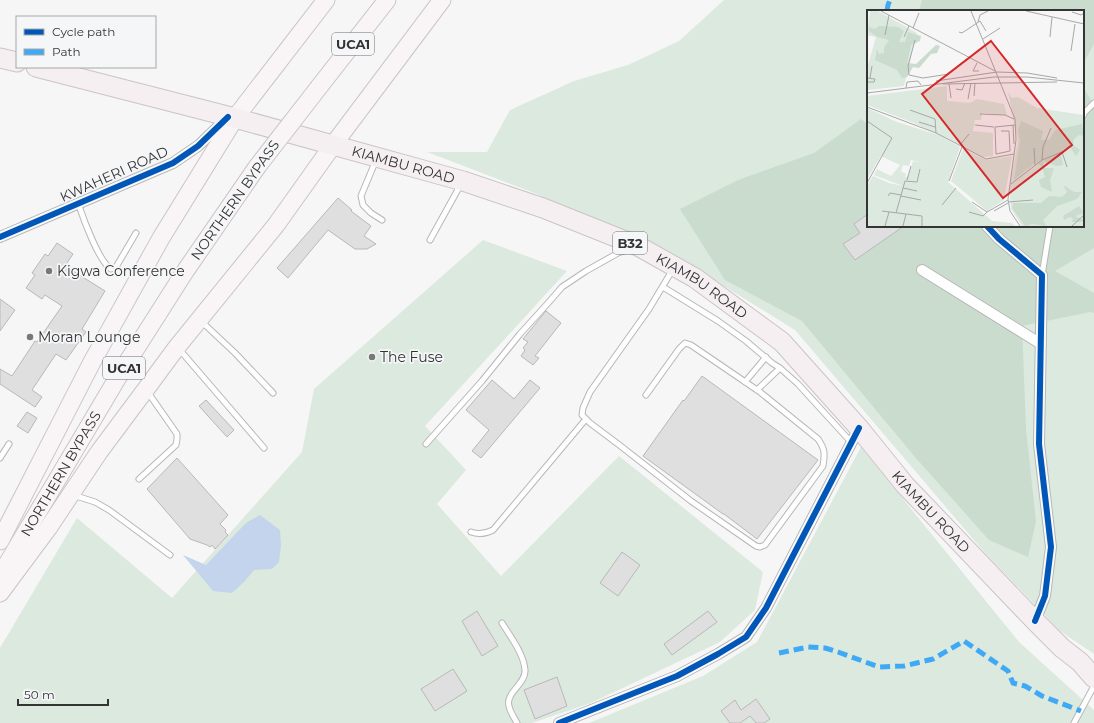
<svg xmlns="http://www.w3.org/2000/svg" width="1094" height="723" viewBox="0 0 1094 723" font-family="Montserrat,sans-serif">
<rect width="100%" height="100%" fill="#f6f6f7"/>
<!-- green -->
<path fill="#dce9df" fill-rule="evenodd" d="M724 0H1094V654L1060 631 985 553 795 330 719 283 537 194 427 152H487L510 110 574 81 628 65 679 41ZM868 11H1083V226H868Z
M483 240 567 271 425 426 466 470 437 504 501 576 619 456 763 572 755 610 720 642 591 703 532 723H0V648L77 518 172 598 302 452 314 389Z
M861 447 1019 642 1094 710V723H589L703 676 757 642Z"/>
<!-- forest -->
<path fill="#c9dccd" d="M922 0H1094V44L1083 64V11H919Z
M1083 87 1094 105V248L1055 271 1094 293V313L1090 312 1022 326 1026 429 1036 521 1028 557 989 540 915 457 802 321 725 280 680 209 738 180 814 153 861 119 868 125V226H1083Z"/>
<!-- water -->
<path fill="#c4d4ec" d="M260 515 280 530 281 546 279 562 272 569 254 570 245 581 232 593 213 591 183 555 206 565 244 525 249 521Z"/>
<!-- building -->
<path fill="#dfdfe0" stroke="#b9b8b9" d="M338 198 352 210 351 211 371 226 364 236 376 244 367 249H355L328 230 288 278 277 268Z
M868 214V226H904L855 260 843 244 860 233 854 224Z
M57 243 73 254 65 266 105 291 82 329 86 332 66 360 56 354 32 390 42 397 35 407 0 384V369L12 376 35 341 37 342 62 306 45 295 42 299 26 288 35 275 32 273 45 254 48 256Z
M0 299 15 310 0 331Z
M546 311 561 323 535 356 539 358 533 365 521 356 525 350 523 348 528 342 523 339Z
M702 376 818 460 757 539 724 514H723L643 456 683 400 684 401Z
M492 380 514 399 530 380 540 388 481 458 472 451 489 430 466 410Z
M206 400 234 430 227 437 199 406Z
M27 412 37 418 28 433 17 426Z
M177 458 228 515 220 524 226 530 225 532 228 535 215 549 212 545 210 547 207 545 190 539 147 489Z
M622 552 640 565 618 596 600 583Z
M477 611 498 646 482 656 462 621Z
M708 611 717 622 672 655 664 644Z
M453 669 467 691 435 711 421 689Z
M557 677 567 706 535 719 524 690Z
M756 699 770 719 764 723H756L750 716 740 723H730L721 711 735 700 741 710Z"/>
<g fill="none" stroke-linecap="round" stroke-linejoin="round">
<defs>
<path id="lane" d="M1083 116 1085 112 1094 103
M376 160 361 196 363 205 371 213 382 220
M78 203C83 218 99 262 111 269L116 267 136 233
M430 240 461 184
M1042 275 1050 226
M663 287 718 321 746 341 772 363 780 368 798 384 851 442
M201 321 235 353 273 393
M179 349 264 448
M745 382 766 357
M757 390 780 368
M646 395 679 349 685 343 691 345 760 392 818 439C825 449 825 454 823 466L765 545 760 547 756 546 691 501 618 444 590 423 582 415 583 408 590 392 649 309 673 269
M426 444 482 381 520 334 549 302 562 287 586 271 618 253 630 249
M0 458 9 444
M139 479 176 445 177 439V434L147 391
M73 495 95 502 109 510 170 555
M471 532C479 535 485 534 493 530L586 419
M502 623C510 636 524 654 525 670 526 684 505 693 509 706 510 712 514 717 517 723
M1074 723 1094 686"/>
<path id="street" d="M987 226 999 239 1042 275 1039 444 1051 547 1045 596 1035 621
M0 237 173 163 198 146 228 117
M922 270 1041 344
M559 723 677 676 718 654 746 637 766 608 859 428"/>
<g id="primary">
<path d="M319 87 387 0"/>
<path d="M0 541 92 362 161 238 235 118 326 0"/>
<path id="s1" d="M0 576 121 372 186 270 257 167"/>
<path d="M0 593 49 527 99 452 146 389 177 347 276 225 333 145 442 0"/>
</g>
<g id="highway">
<path d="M0 58 17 62"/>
<path id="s2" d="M36 67 235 118 463 181 543 208 638 246 695 278 782 342 859 428 905 485 1035 621 1062 648 1080 662 1094 678"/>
</g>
</defs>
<!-- lane casing -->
<use href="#lane" stroke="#b7b7b8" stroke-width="7"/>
<!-- street casing -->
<use href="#street" stroke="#b7b7b8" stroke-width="12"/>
<!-- primary casing -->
<use href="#primary" stroke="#cbc4c7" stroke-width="19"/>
<!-- highway casing -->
<use href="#highway" stroke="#cbc4c7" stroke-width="21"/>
<!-- lane -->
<use href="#lane" stroke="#fefefe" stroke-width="5"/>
<!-- street -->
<use href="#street" stroke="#fefefe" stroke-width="10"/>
<!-- primary -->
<use href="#primary" stroke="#f9f4f6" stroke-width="17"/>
<!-- highway -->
<use href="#highway" stroke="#f6eff1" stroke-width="19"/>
<defs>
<path id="primary-bridge" d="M257 167 319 87"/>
</defs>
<!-- primary-bridge casing -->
<use href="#primary-bridge" stroke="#cbc4c7" stroke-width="19" stroke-linecap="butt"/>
<!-- primary-bridge -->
<use href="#primary-bridge" stroke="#f9f4f6" stroke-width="17"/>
<!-- quiet -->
<path stroke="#3fa9f5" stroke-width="5" stroke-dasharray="10 5" stroke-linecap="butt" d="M887 11 888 5 890 0
M779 653 808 647 825 648 838 652 879 667 904 666 933 659 964 641 1008 671 1013 683 1025 686 1042 696 1081 711"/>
<defs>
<path id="cycleway" d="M987 226 999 239 1042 275 1039 444 1051 547 1045 596 1035 621
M0 237 173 163 198 146 228 117
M559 723 677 676 718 654 746 637 766 608 859 428"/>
</defs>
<!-- cycleway casing -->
<use href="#cycleway" stroke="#f5f6f8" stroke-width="8"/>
<!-- cycleway -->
<use href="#cycleway" stroke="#0057b8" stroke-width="6"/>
</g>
<!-- markers -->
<g fill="#787879" stroke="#f5f6f8" stroke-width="1.5">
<circle cx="49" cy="271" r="4"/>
<circle cx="30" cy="337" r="4"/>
<circle cx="372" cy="357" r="4"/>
</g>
<g text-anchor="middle" stroke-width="3.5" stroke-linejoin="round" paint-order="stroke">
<!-- shield labels -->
<g fill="#f5f6f8" stroke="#6e6e70" stroke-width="1">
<rect x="332" y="33" width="42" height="22" rx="3"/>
<rect x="613" y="232" width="34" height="22" rx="3"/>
<rect x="103" y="357" width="42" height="22" rx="3"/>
</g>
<g font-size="13" font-weight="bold" fill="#343435">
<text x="353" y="49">UCA1</text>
<text x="630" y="248">B32</text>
<text x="124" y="373">UCA1</text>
</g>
<!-- street labels -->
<g font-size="14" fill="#343435" stroke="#f5f6f8">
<text dy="5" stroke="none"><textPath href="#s2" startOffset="380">KIAMBU ROAD</textPath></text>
<text transform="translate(114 174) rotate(-24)" y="5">KWAHERI ROAD</text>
<text transform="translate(235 200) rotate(-55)" y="5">NORTHERN BYPASS</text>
<text dy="5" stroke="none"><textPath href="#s2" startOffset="704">KIAMBU ROAD</textPath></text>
<text dy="5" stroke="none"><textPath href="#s1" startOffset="119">NORTHERN BYPASS</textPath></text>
<text dy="5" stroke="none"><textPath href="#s2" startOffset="1028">KIAMBU ROAD</textPath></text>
</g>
<!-- poi labels -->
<g font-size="14" fill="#343435" stroke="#f5f6f8" text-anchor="start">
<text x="57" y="276">Kigwa Conference</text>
<text x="38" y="342">Moran Lounge</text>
<text x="380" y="362">The Fuse</text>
</g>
</g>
<!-- overview -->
<g transform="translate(867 10)">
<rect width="217" height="217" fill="#f6f6f7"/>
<path d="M3 1H11L50 23 37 76 0 80V58L9 27 0 25ZM80 76V91L103 93 110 89 137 94 140 105 115 103 114 110H108L106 121 126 123V146L116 147 47 113 0 95V86ZM141 82 145 88 151 87 170 98 217 105V216H155L144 199 142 178 151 131ZM0 98 30 112 71 125 93 137 81 172 125 211 145 213 148 216H0V176L6 166 22 173 36 176 7 165 10 159 24 166 33 155 14 146 0 169ZM44 150 58 153 46 151 42 165 38 168 39 164 34 161 36 155 42 156ZM96 139 119 150 145 146 137 190 120 201 84 171Z" fill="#dce9df" fill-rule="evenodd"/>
<path d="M12 16 31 17 37 21 32 32H38L41 22 54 26 53 31 44 35 40 53 49 54 69 35 73 36 70 43 64 44 52 58 46 57 40 67 35 68 30 60 8 50 10 39 12 44 17 43V38L22 30 10 27 2 21V17L8 19ZM154 111 176 121 174 130H182L188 120 215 114 217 126 212 125 207 129 206 135 213 140 209 146 203 137 196 139 194 146 196 155 189 156 176 151 177 158H187L183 170 185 182 174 177 172 170 178 167 175 157 169 152 147 170 153 131 151 120ZM196 175 207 182H215L210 189 190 196 176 210 179 216 166 214 158 216 145 198 146 193H174L182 186 195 187 200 182ZM212 196 217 203 208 206 217 210 214 212H205L206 209 203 207 197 210 196 206Z" fill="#c9dccd"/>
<path fill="none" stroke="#a8a8a9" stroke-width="1" d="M14 1 128 61M104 1 148 109 149 130 141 189 143 201 153 216M159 1 217 14M205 2 214 5 217 3M111 12 113 5 121 1M46 18 52 3M92 22 95 23 113 11 119 21M18 25 22 5M37 27 42 16M183 27 185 7M116 29 133 18M48 30 41 56 42 65 56 68 82 64M204 41 208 14M110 53 106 61H112M0 68 8 69 7 72H0M3 68 5 56M69 71 130 62 160 63 190 68M76 74 190 72M82 74 84 88M39 78 40 72 51 71 54 75M89 79 95 80 98 73M0 83 127 67H160L217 73M107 86 108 73M101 89 104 73M0 97 69 123 119 149 147 144M43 100 68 109 69 123M113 104 138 105 147 109M0 111 25 128 0 173M52 112 68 117M108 115 127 117M146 115 147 134M134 121H142L143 141 129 144 128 117 148 115M93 135 102 124M167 138 168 155M175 150 195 142 200 157M40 170 44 156M82 171 95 137M144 174 175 150 176 137 184 118M36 178 50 181M21 186 23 183 34 185M34 186 54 190M105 192 120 202 141 190M141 192 166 190M75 195 89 178M15 201 55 206V216M127 201 141 193M102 202 116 206 120 202M29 203 38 171 50 172 53 159M18 216 22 202M36 216 39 204M205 216 217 205"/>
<path fill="#d62828" fill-opacity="0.15" stroke="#d62828" stroke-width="2" d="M124 31 205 135 136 188 55 84Z"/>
<rect width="217" height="217" fill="none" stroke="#343435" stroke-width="2"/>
</g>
<!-- legend -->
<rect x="16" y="16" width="140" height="52" fill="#f5f6f8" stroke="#a8a8aa"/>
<rect x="24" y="29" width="20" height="6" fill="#0057b8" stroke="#a8a8aa"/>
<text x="52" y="36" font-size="12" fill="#343435">Cycle path</text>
<rect x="24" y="49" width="20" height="6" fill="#3fa9f5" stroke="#a8a8aa"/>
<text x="52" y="56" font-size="12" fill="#343435">Path</text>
<!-- scale -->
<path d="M18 699v6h90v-6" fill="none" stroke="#343435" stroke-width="2"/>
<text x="24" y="699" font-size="12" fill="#343435" stroke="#f5f6f8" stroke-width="3" paint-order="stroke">50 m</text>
</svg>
